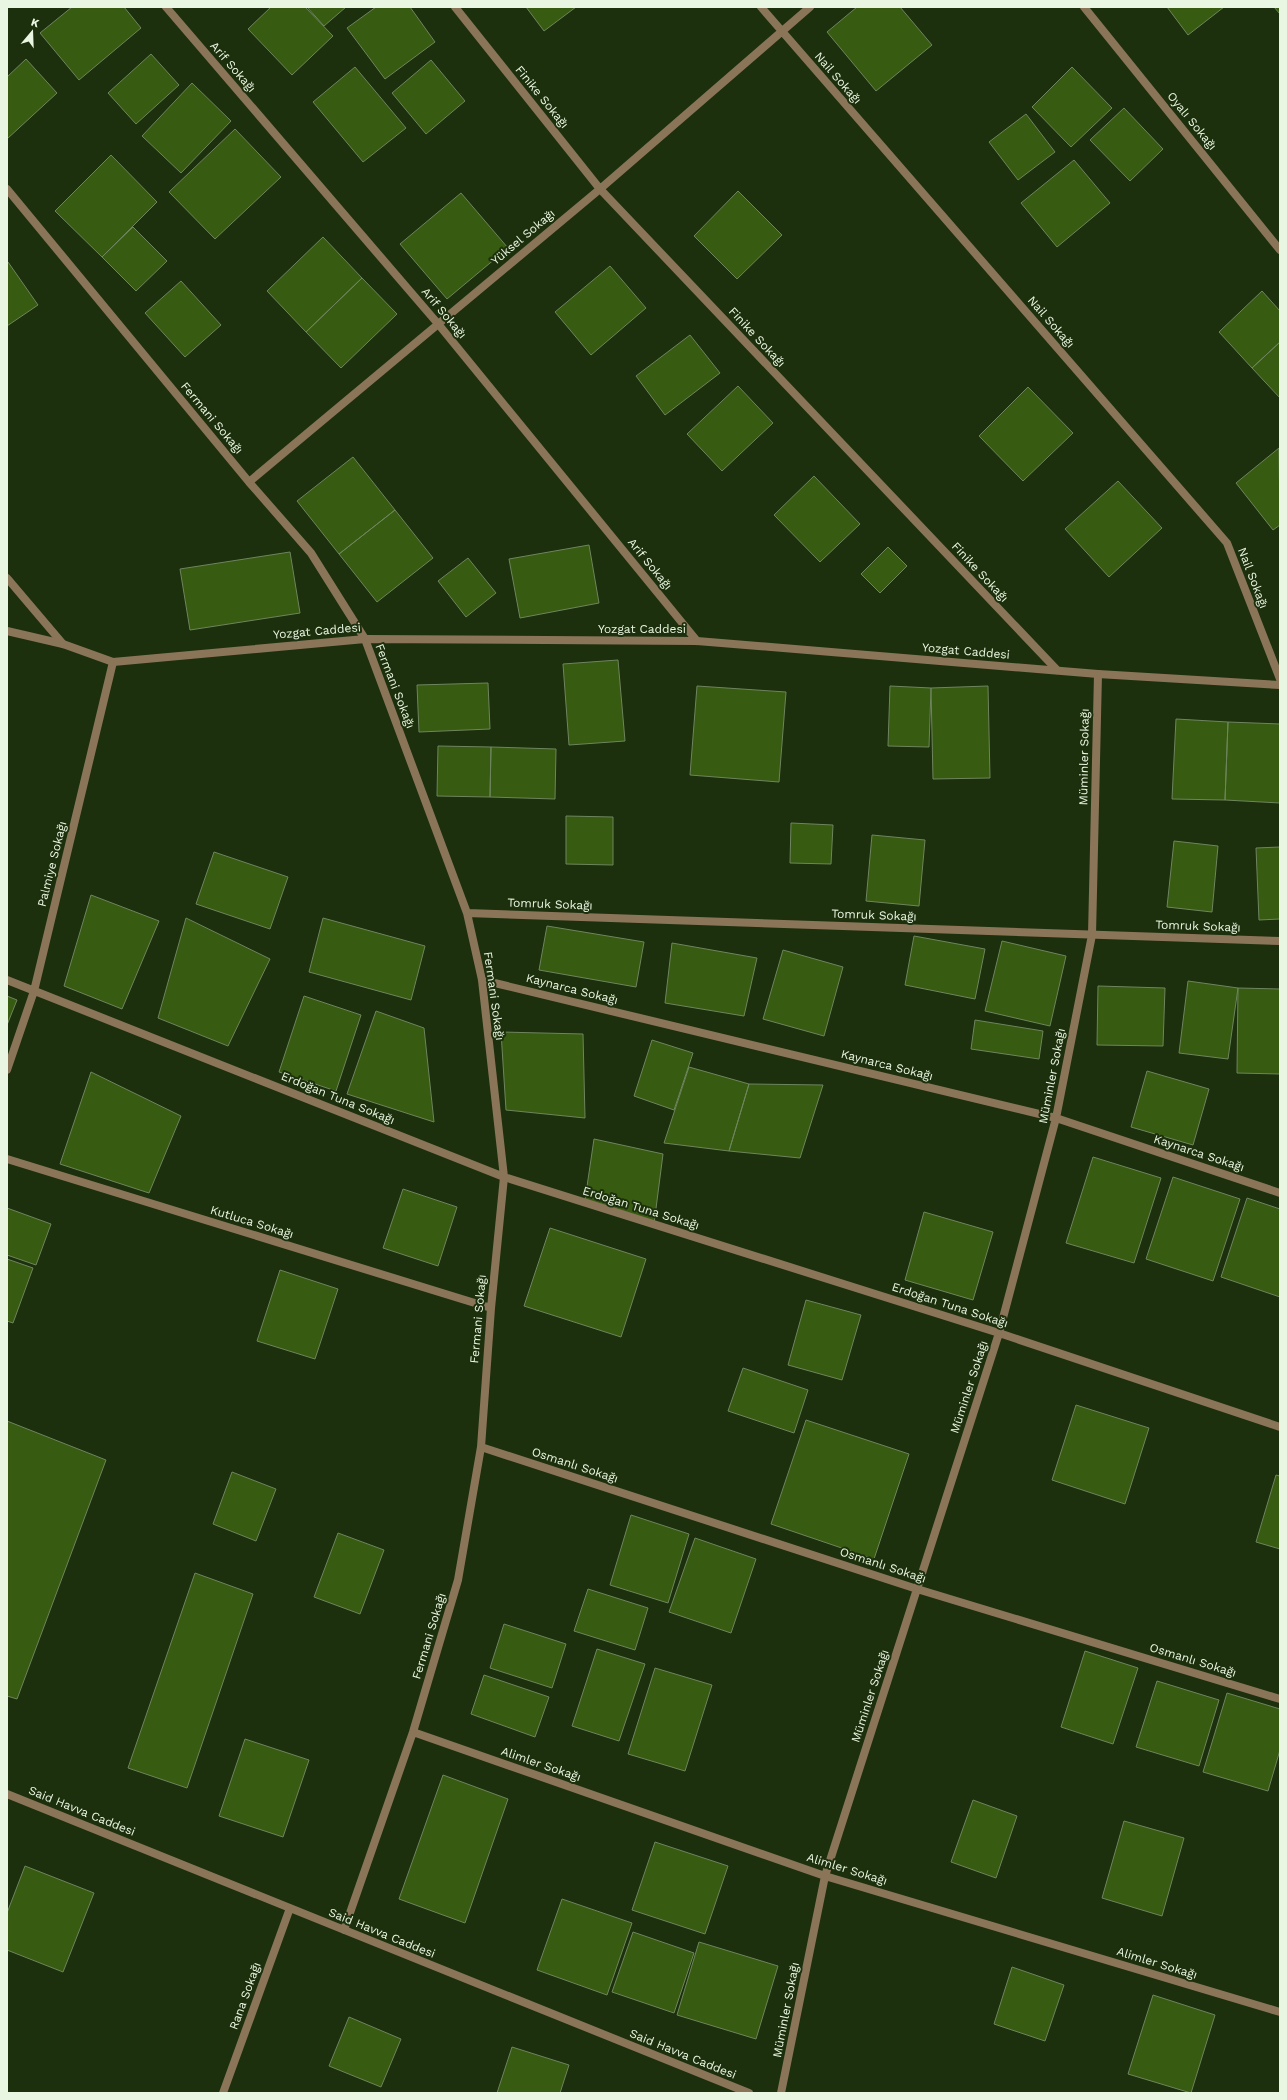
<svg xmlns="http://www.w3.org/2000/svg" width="1287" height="2100" viewBox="0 0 1287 2100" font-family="'Work Sans',sans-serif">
<rect width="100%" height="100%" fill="#1d300d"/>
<!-- building -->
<path fill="#365b11" stroke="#6e855e" d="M72 7H124L141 28 79 80 40 33Z
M271 7H305L333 36 292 75 248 29Z
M307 7H346L324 26Z
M376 7H410L435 42 385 79 347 28Z
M526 7H576L544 31Z
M857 7H900L932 45 876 91 827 32Z
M1167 7H1224L1188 35Z
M1274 7H1280V14Z
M151 54 179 85 136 124 108 93Z
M26 59 57 93 7 139V77Z
M431 60 465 101 426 134 392 93Z
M355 67 406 128 363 162 313 102Z
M1072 67 1112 108 1071 147 1032 107Z
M192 83 231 121 181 173 142 136Z
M1124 108 1163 149 1130 181 1090 140Z
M1026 114 1055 152 1018 180 989 142Z
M235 129 281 177 215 239 169 192Z
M111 155 157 202 102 257 55 211Z
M1074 160 1110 203 1057 247 1021 203Z
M738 191 782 235 737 279 694 236Z
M461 193 508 248 447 299 400 244Z
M133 227 167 261 136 291 102 257Z
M323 237 362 278 306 332 267 291Z
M8 262 38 305 7 326V263Z
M610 266 646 308 591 355 555 312Z
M362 278 397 314 341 368 306 332Z
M181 281 221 325 185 357 145 313Z
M1262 291 1280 311V342L1252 368 1219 332Z
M690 335 720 373 665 415 636 376Z
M1280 342V398L1252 368Z
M738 386 773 423 722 471 687 434Z
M1028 387 1073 433 1023 481 979 436Z
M1279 448 1280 525 1273 530 1236 483Z
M353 457 395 510 339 554 297 501Z
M814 476 860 524 820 562 774 515Z
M1118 481 1162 528 1109 577 1065 529Z
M395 510 433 558 377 602 339 554Z
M589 545 599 603 520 618 509 559Z
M888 547 907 566 880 593 861 574Z
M290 552 300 613 190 630 180 569Z
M468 558 496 593 466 617 438 581Z
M618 660 625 741 569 745 563 664Z
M488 683 490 729 419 732 417 685Z
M697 686 786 692 779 782 690 775Z
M890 686 931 688 929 747 888 746Z
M988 686 990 778 933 779 931 688Z
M1176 719 1228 722 1225 800 1172 799Z
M1228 722 1280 724V803L1225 800Z
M438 746 491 747 490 797 437 796Z
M491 747 556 749 555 799 490 797Z
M566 816 613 817V865L566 864Z
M791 823 833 825 831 864 790 863Z
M872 835 925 840 919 906 866 901Z
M1174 841 1218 846 1212 912 1167 907Z
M1280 847V919L1259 920 1256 848Z
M214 852 288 877 270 929 196 904Z
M91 895 159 921 122 1009 64 986Z
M186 918 270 959 228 1046 158 1018Z
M323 918 425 946 411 1000 309 972Z
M547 926 644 942 636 987 539 970Z
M914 936 985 949 975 999 905 985Z
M1002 941 1066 956 1050 1026 985 1011Z
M672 943 757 958 744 1016 665 1003Z
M783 950 843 967 824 1036 763 1019Z
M1188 981 1238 988 1228 1059 1179 1053Z
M1098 986 1165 988 1163 1046 1097 1045Z
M1238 988 1280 989V1074L1237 1073Z
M7 996 17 1000 7 1025Z
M304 996 361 1015 336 1091 279 1072Z
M376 1011 424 1028 434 1122 347 1094Z
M975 1020 1043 1031 1039 1059 971 1049Z
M501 1032 583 1034 585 1118 506 1110Z
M652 1040 693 1053 674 1110 634 1096Z
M689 1067 749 1084 729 1151 664 1143Z
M1147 1071 1209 1089 1193 1145 1131 1127Z
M91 1072 181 1116 149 1193 60 1164Z
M749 1084 823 1085 800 1158 729 1151Z
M594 1139 663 1154 654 1224 585 1200Z
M1093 1157 1161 1178 1134 1263 1066 1243Z
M1173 1177 1240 1199 1213 1281 1146 1259Z
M403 1189 457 1207 438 1266 383 1248Z
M1247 1198 1280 1209V1297L1221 1277Z
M7 1208 51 1224 36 1265 7 1255Z
M924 1212 993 1232 973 1300 905 1280Z
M550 1228 646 1259 621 1337 524 1306Z
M7 1259 33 1268 13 1323 7 1321Z
M280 1270 338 1289 315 1359 257 1341Z
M806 1300 861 1315 842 1380 788 1365Z
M743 1368 808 1390 794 1433 728 1411Z
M1076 1405 1149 1428 1125 1504 1052 1480Z
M806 1420 909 1454 874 1559 771 1524Z
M7 1421 106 1460 17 1699 7 1696Z
M232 1472 276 1489 256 1541 213 1524Z
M1276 1475 1280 1476V1549L1256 1542Z
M631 1515 689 1534 668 1603 610 1585Z
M338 1533 384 1550 360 1614 314 1597Z
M695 1538 756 1559 731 1633 669 1612Z
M195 1573 253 1594 187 1788 128 1768Z
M588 1589 648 1608 635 1650 574 1631Z
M504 1624 566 1644 552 1688 490 1668Z
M597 1649 645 1664 619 1741 572 1726Z
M1085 1651 1138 1668 1113 1744 1061 1727Z
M655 1668 712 1685 685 1771 628 1754Z
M484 1675 549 1697 535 1737 471 1714Z
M1157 1681 1219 1700 1199 1766 1136 1747Z
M1227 1693 1280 1709V1750L1268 1791 1203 1772Z
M245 1739 309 1760 283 1837 219 1816Z
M443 1775 508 1799 465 1923 399 1899Z
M973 1800 1017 1816 996 1878 951 1862Z
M1124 1821 1184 1838 1162 1916 1102 1898Z
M655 1842 728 1866 705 1934 632 1910Z
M25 1866 94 1893 63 1972 7 1950V1913Z
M562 1899 632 1923 607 1995 537 1970Z
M633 1932 694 1953 674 2013 612 1992Z
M699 1942 778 1966 756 2039 677 2015Z
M1012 1967 1064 1985 1045 2041 994 2024Z
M1153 1995 1215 2015 1191 2093 1128 2074Z
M349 2017 401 2039 381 2087 329 2066Z
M512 2047 569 2065 560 2093H497Z"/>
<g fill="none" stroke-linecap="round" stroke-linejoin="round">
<!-- minor -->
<path stroke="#8b7559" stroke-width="8" d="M166 7 439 325 697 641
M455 7 600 189 1057 670
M761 7 1227 543 1280 679
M1084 7 1280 250
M7 189 249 482 311 553 365 639 467 913 482 980 504 1177 491 1308 481 1447 458 1580 413 1732 344 1930
M249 482 600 189 810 7
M7 578 63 644
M467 913 1280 941
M7 980 504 1177 999 1333 1280 1427
M482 980 1056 1118 1280 1193
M7 1070 34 991 113 662
M7 1159 491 1308
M481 1447 917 1589 1280 1699
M413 1732 825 1876 1280 2012
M7 1794 749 2093
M223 2093 290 1908
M781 2093 825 1876 999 1333 1056 1118 1092 935 1098 674"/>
<!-- tertiary -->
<path stroke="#8b7559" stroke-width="8" d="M7 631 63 644 113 662 365 639 697 641 1098 674 1280 685"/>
</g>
<g text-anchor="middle" stroke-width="4" stroke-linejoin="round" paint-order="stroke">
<!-- street labels -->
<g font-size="12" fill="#e9f6e1" stroke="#1d300d">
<text transform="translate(233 67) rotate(49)" y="4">Arif Sokağı</text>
<text transform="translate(838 78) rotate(49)" y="4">Nail Sokağı</text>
<text transform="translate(542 97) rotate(51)" y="4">Finike Sokağı</text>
<text transform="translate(1192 121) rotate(51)" y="4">Oyalı Sokağı</text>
<text transform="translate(523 237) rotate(-40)" y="4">Yüksel Sokağı</text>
<text transform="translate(444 313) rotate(50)" y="4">Arif Sokağı</text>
<text transform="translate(1051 322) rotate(49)" y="4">Nail Sokağı</text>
<text transform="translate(757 337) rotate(47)" y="4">Finike Sokağı</text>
<text transform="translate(212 418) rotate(50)" y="4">Fermani Sokağı</text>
<text transform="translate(650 564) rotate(51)" y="4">Arif Sokağı</text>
<text transform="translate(980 572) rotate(47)" y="4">Finike Sokağı</text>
<text transform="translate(1253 578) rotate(69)" y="4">Nail Sokağı</text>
<text x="642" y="633">Yozgat Caddesi</text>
<text transform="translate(317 631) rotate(-5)" y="4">Yozgat Caddesi</text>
<text transform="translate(966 651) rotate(5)" y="4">Yozgat Caddesi</text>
<text transform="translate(395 686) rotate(69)" y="4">Fermani Sokağı</text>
<text transform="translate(1084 757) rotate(-89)" y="4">Müminler Sokağı</text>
<text transform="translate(52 864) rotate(-76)" y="4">Palmiye Sokağı</text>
<text transform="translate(550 904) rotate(2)" y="4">Tomruk Sokağı</text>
<text transform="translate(874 915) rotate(2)" y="4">Tomruk Sokağı</text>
<text transform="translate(1198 926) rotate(2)" y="4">Tomruk Sokağı</text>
<text transform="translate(572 989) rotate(14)" y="4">Kaynarca Sokağı</text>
<text transform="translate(494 996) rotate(82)" y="4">Fermani Sokağı</text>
<text transform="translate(887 1065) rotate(14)" y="4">Kaynarca Sokağı</text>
<text transform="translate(1052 1076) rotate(-79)" y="4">Müminler Sokağı</text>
<text transform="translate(338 1098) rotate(22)" y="4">Erdoğan Tuna Sokağı</text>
<text transform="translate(1199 1153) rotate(18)" y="4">Kaynarca Sokağı</text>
<text transform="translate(641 1208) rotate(17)" y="4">Erdoğan Tuna Sokağı</text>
<text transform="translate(252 1222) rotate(17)" y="4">Kutluca Sokağı</text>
<text transform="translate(950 1305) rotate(18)" y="4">Erdoğan Tuna Sokağı</text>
<text transform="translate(478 1319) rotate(-85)" y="4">Fermani Sokağı</text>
<text transform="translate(969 1387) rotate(-72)" y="4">Müminler Sokağı</text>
<text transform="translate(575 1465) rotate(18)" y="4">Osmanlı Sokağı</text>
<text transform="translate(883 1565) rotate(18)" y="4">Osmanlı Sokağı</text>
<text transform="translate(429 1636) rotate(-73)" y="4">Fermani Sokağı</text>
<text transform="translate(1193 1660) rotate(17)" y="4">Osmanlı Sokağı</text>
<text transform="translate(870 1696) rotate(-72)" y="4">Müminler Sokağı</text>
<text transform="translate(541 1764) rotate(19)" y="4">Alimler Sokağı</text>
<text transform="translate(82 1811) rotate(22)" y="4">Said Havva Caddesi</text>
<text transform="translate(847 1869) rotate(17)" y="4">Alimler Sokağı</text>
<text transform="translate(382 1933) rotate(22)" y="4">Said Havva Caddesi</text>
<text transform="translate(1157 1963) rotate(17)" y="4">Alimler Sokağı</text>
<text transform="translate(245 1996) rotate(-70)" y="4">Rana Sokağı</text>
<text transform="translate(786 2010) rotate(-79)" y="4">Müminler Sokağı</text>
<text transform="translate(683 2054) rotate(22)" y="4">Said Havva Caddesi</text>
</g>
</g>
<!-- border -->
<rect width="1287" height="2100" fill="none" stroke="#e9f6e1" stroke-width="16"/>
<!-- north arrow -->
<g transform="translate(32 32) rotate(19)" stroke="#1d300d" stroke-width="3" paint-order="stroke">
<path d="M0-3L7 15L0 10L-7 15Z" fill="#e9f6e1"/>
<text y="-6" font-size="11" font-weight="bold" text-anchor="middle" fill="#e9f6e1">K</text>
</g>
</svg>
